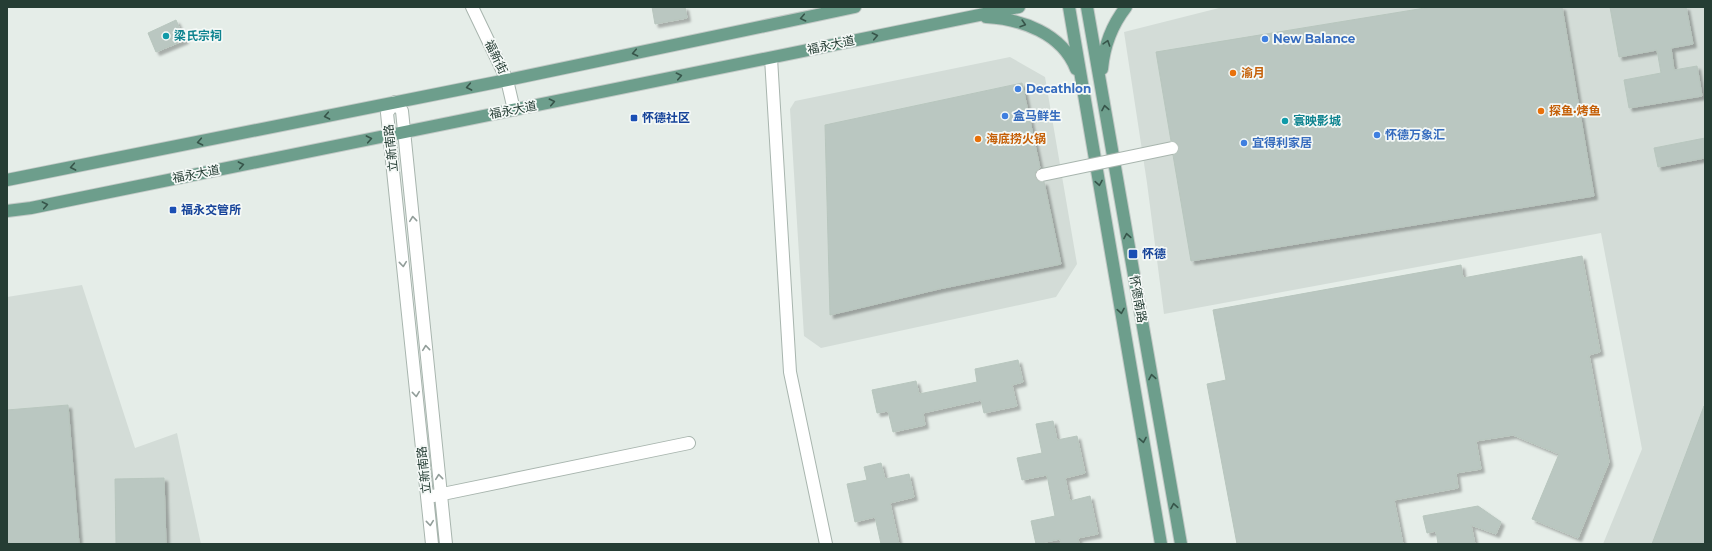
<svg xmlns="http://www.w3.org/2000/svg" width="1712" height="551" viewBox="0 0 1712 551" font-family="Montserrat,'Noto Sans SC',sans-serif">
<defs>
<filter id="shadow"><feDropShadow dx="3.5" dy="3.5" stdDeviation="1" flood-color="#0004"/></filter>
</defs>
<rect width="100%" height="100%" fill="#e5ede8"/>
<!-- built -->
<path fill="#d3dcd7" d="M1223 7H1705V544H1603L1642 449 1601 233 1164 314 1147 183 1124 32Z
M1010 57 1045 77 1077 264 1056 297 821 348 804 336 790 109 795 101Z
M82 285 135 448 177 433 201 544H7V297Z"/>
<!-- building -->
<path fill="#bac7c1" stroke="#b8c6be" filter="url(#shadow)" d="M652 7H685L687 18 655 24Z
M1431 7H1562L1594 196 1191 261 1173 155 1177 153 1179 147 1177 143 1171 141 1156 52Z
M1610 7H1686L1693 44 1671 48 1674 70 1697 66 1702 96 1629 108 1624 80 1661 73 1657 50 1619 57Z
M176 20 185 40 156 52 148 33Z
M1022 83 1040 168 1035 172V177L1039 182H1044L1061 264 939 289 830 315 825 125Z
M1705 138V158L1658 167 1654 148Z
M1582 256 1600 352 1589 355 1609 462 1578 538 1532 519 1559 454 1513 435 1476 441 1481 469 1456 473 1458 488 1394 500 1403 544H1237L1207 384 1226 380 1213 310 1461 265 1463 278Z
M1018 360 1023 382 1012 385 1017 406 984 413 981 400 923 413 925 425 893 432 888 411 877 413 872 390 916 381 919 394 977 382 975 369Z
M68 405 79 544H7V410Z
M1704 406 1705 544H1652Z
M1053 421 1057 440 1077 436 1085 473 1065 478 1070 501 1090 496 1098 534 1078 538 1079 544H1061L1060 539 1036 544 1031 521 1055 516 1047 475 1022 480 1017 458 1042 453 1036 424Z
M881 463 885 479 909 474 914 497 890 503 899 544H881L875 517 855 522 847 484 867 480 864 467Z
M164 478 166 544H116L115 479Z
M1478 506 1501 522 1496 534 1471 525 1475 544H1438L1436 531 1427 533 1423 516Z"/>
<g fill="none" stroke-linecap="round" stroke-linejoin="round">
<defs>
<path id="minor" d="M472 7 507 80 514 110
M771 58 790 372 826 544
M433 496 689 443
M432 544 387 113 395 102 402 111 446 544"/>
<path id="major" d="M1069 7 1161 544
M1087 7 1181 544
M986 17C1021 19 1062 33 1076 69
M1102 69C1104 46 1112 25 1126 7
M7 180 507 80 855 7
M7 211 31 208 1019 7"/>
</defs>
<!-- minor casing -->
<use href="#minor" stroke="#a8b5ae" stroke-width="14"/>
<!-- major casing -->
<use href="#major" stroke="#c2c9c6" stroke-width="14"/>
<!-- minor -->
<use href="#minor" stroke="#fff" stroke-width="12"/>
<!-- major -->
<use href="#major" stroke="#6d9e8c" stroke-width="12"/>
<defs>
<path id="minor-bridge" d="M1042 175 1172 148"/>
</defs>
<!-- minor-bridge casing -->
<use href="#minor-bridge" stroke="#a8b5ae" stroke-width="14" stroke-linecap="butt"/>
<!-- minor-bridge -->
<use href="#minor-bridge" stroke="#fff" stroke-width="12"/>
</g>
<!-- one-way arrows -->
<defs><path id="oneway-chevron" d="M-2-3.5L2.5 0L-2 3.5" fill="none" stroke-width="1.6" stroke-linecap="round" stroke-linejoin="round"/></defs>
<g stroke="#37554a">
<use href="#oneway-chevron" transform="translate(803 18) rotate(168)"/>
<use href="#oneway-chevron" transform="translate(1023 24) rotate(17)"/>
<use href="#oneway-chevron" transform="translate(875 36) rotate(-12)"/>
<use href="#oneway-chevron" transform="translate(1107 43) rotate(-72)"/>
<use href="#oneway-chevron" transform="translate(635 53) rotate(168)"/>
<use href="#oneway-chevron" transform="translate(679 76) rotate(-12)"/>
<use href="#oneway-chevron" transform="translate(469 87) rotate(169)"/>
<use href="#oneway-chevron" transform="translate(552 102) rotate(-12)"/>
<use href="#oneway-chevron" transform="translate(1105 108) rotate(-100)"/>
<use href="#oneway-chevron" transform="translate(327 116) rotate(169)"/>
<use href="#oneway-chevron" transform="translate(369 139) rotate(-11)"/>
<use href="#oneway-chevron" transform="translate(200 142) rotate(169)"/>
<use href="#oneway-chevron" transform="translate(241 165) rotate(-11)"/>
<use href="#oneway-chevron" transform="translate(73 167) rotate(169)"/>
<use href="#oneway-chevron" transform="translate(1099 183) rotate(80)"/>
<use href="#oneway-chevron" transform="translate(45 205) rotate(-11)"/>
<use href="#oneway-chevron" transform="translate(1127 236) rotate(-100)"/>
<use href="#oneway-chevron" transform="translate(1121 311) rotate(80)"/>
<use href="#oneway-chevron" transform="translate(1152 377) rotate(-100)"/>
<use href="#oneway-chevron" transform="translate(1143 440) rotate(80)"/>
<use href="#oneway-chevron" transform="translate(1174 506) rotate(-100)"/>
</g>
<g stroke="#929e9a">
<use href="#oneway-chevron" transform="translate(413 219) rotate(-96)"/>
<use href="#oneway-chevron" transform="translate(403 264) rotate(84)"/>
<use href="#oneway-chevron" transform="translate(426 348) rotate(-96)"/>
<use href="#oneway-chevron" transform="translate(416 394) rotate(84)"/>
<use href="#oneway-chevron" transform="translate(439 477) rotate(-96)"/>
<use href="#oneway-chevron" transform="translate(430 523) rotate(84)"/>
</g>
<!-- markers -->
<g fill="#0f9aa8" stroke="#f5f9f7" stroke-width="1.5">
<circle cx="166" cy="36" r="4"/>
<circle cx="1285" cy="121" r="4"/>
</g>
<g fill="#3f7fe0" stroke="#f5f9f7" stroke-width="1.5">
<circle cx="1265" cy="39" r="4"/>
<circle cx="1018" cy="89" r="4"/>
<circle cx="1005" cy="116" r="4"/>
<circle cx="1377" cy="135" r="4"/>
<circle cx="1244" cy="143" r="4"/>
</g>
<g fill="#e8710a" stroke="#f5f9f7" stroke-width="1.5">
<circle cx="1233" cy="73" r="4"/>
<circle cx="1541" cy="111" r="4"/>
<circle cx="978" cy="139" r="4"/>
</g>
<g fill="#1a4fb4" stroke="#f5f9f7" stroke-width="1.5">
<rect x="630" y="114" width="8" height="8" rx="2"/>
<rect x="169" y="206" width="8" height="8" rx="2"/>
<rect x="1128" y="249" width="10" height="10" rx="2"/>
</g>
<g text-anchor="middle" stroke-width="3.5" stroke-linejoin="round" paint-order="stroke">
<!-- culture labels -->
<g font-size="12" font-weight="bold" fill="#0d838f" stroke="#f5f9f7" text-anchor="start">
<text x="174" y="40">梁氏宗祠</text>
<text x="1293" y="125">寰映影城</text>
</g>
<!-- shop labels -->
<g font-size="12" font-weight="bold" fill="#366cbe" stroke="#f5f9f7" text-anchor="start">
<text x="1273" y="43">New Balance</text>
<text x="1026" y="93">Decathlon</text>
<text x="1013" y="120">盒马鲜生</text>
<text x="1385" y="139">怀德万象汇</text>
<text x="1252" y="147">宜得利家居</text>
</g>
<!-- street labels -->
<g font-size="12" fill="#253d34" stroke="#f5f9f7">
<text transform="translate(831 45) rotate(-12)" y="4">福永大道</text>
<text transform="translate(496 57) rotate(64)" y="4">福新街</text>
<text transform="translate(513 110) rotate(-11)" y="4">福永大道</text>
<text transform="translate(391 148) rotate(-96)" y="4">立新南路</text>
<text transform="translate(196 174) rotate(-11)" y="4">福永大道</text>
<text transform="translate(1138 299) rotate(80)" y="4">怀德南路</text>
<text transform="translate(424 470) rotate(-96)" y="4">立新南路</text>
</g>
<!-- food labels -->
<g font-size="12" font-weight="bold" fill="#c56008" stroke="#f5f9f7" text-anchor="start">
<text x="1241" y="77">渝月</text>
<text x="1549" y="115">探鱼·烤鱼</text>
<text x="986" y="143">海底捞火锅</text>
</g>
<!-- transit labels -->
<g font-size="12" font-weight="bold" fill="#164399" stroke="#f5f9f7" text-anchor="start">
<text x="642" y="122">怀德社区</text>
<text x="181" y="214">福永交管所</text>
<text x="1142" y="258">怀德</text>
</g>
</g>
<!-- border -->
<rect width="1712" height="551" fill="none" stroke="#253d34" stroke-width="16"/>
</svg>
